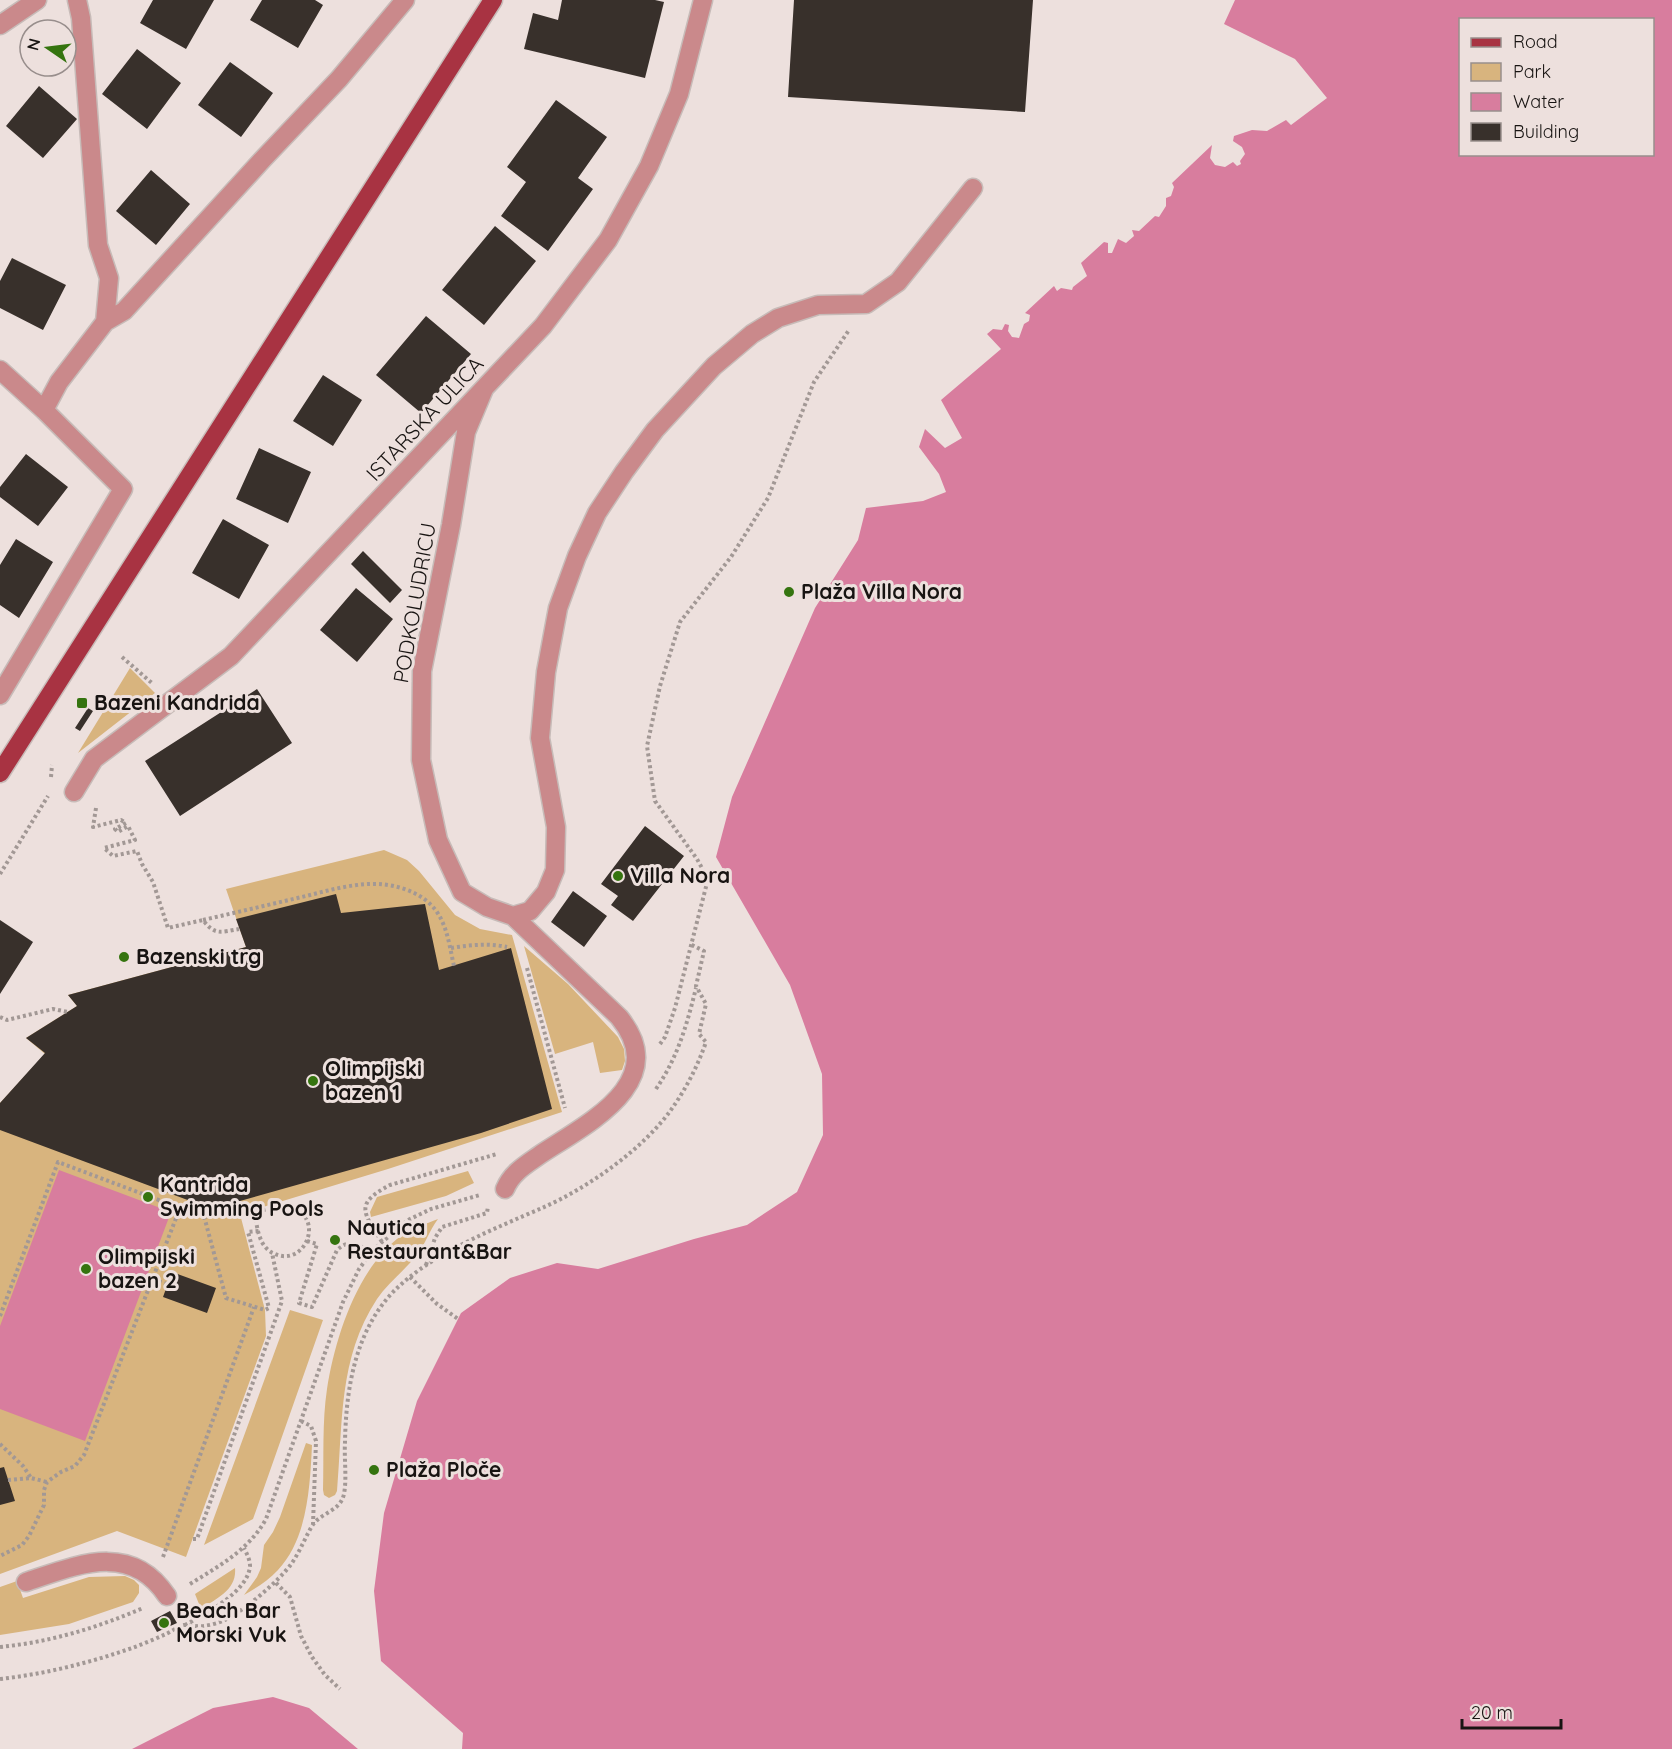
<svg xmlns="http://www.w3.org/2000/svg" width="1672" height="1749" viewBox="0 0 1672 1749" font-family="Quicksand,sans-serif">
<rect width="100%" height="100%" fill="#ede0dd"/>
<!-- green -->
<path fill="#d8b47e" d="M130 668 155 693 78 753Z
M384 850 407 860 419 871 455 915 480 929 512 935 562 1112 388 1169 240 1214 265 1310 266 1336 186 1557 117 1531 0 1574V1103L45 1054 26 1038 77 1006 68 995 246 947 226 889Z
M524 946 568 984 618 1037 624 1049 625 1061 622 1070 600 1073 593 1042 555 1054Z
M468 1171 474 1183 446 1196 371 1217 370 1212 377 1197Z
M438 1219C429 1231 426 1243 417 1255 405 1270 388 1283 377 1299 338 1358 343 1424 337 1491L335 1495 329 1498 324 1495 323 1490C324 1457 322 1422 327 1389 335 1338 357 1268 401 1236 411 1228 426 1224 438 1219Z
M290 1310 323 1320 253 1519 204 1545Z
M306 1443 312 1445C310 1485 308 1538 278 1570 268 1581 256 1588 244 1595L257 1577 261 1568 264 1545 273 1532 280 1517Z
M235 1568C237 1590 217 1598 201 1609L195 1594Z
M125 1576 134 1580 139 1585V1593L133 1602 69 1624 0 1635V1587L17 1581 23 1598 89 1577Z"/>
<!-- water -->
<path fill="#d87d9e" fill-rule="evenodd" d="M1235 0H1672V1749H462L463 1733 381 1661 374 1591 384 1513 417 1401 461 1313 510 1278 557 1263 598 1269 694 1239 747 1225 797 1192 823 1135 822 1074 790 985 716 857 732 797 815 608 858 540 866 508 923 501 946 492 939 474 919 447 925 429 945 448 962 438 941 400 1001 349 987 334 993 329 1002 330 1005 324 1009 325 1008 331 1012 337 1019 338 1024 324 1029 321 1030 315 1025 313 1054 286 1057 291 1061 288 1072 290 1073 287 1087 276 1081 263 1104 242 1108 243V253H1112L1118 239 1126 243 1134 236 1132 230 1139 231 1155 216 1159 217 1166 206V198L1171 196 1174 187 1172 183 1212 145 1210 158 1215 165 1225 167 1233 162 1237 166 1241 164 1240 161 1245 154 1242 147 1233 141 1234 136 1252 130 1267 131 1286 120 1291 125 1327 98 1295 59 1224 24ZM1460 20H1652V154H1460Z
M59 1170 171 1212 85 1441 0 1409V1326Z
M273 1697 309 1708 358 1749H132L213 1708Z"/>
<!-- building -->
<path fill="#38302b" d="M153 0H214L186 49 140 23Z
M262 0H315L323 5 298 48 250 20Z
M562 0H655L664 2 645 78 524 49 533 13 558 20Z
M794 0H1033L1025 112 788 97Z
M137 49 181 83 147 129 102 94Z
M230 62 273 93 241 137 198 105Z
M39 86 77 119 43 158 6 126Z
M556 100 607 137 578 178 593 189 548 251 501 216 526 182 507 167Z
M151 170 190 204 156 245 116 211Z
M495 226 536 261 484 325 442 290Z
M12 258 66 285 43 330 0 308V281Z
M426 316 471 354 421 413 376 375Z
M323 375 362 400 333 446 293 421Z
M259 448 311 472 288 523 236 499Z
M26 454 68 487 38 526 0 497V487Z
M223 519 269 545 239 599 192 573Z
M16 539 53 562 19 618 0 605V565Z
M363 551 402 590 390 603 351 564Z
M356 588 393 619 357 662 320 630Z
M257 689 292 743 180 816 145 761Z
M88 708 93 711 80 731 75 728Z
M645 826 684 856 633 921 611 905 618 896 601 884Z
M573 891 607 916 584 947 551 922Z
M336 894 341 913 425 904 439 970 511 948 552 1109 481 1133 240 1201 201 1205 0 1130V1103L45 1053 26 1038 77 1006 68 995 246 947 236 919Z
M0 920 33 942 0 994Z
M172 1272 216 1288 207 1313 163 1297Z
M4 1467 15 1501 0 1505V1468Z
M170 1611 177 1623 157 1632 151 1621Z"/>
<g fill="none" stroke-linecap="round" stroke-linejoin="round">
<defs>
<path id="minor" d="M0 25 37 0
M105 322 124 311 263 159 339 79 405 0
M0 370 44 410
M484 389 466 432 451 525 422 671 421 760 438 840 462 892 487 907 513 916 530 911 546 892 555 870 556 827 540 738 546 672 558 608 577 556 597 513 624 472 655 430 714 366 752 334 778 318 818 305 866 304 898 282 973 188
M0 695 123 489 44 410 59 382 105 322 109 278 98 245 81 18 77 0
M74 792 94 759 231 656 543 326 608 240 649 166 679 94 703 0
M505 1189C512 1172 527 1164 541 1154 588 1123 672 1082 619 1017L513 916
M26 1582C77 1565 131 1541 167 1596"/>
<path id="major" d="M0 773 493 0"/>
</defs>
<!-- minor casing -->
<use href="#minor" stroke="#c7bbb8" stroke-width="21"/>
<!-- major casing -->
<use href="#major" stroke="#c7bbb8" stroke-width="21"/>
<!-- path -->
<path stroke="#a29895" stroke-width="4" stroke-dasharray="3 3" stroke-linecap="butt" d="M122 657 153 684
M51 777 52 765
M96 808 93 827 121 820 126 823 115 829 118 832 128 826 135 840 104 848 113 856 137 851 142 864 153 882 168 928 203 920C215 936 221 932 239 929
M0 874 48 796
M203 920C238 912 272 904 306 896 330 890 354 883 379 884 396 885 416 891 429 903 447 919 449 945 454 966
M451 948C470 945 488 943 507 947
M527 968 565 1108
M0 1017 7 1020 53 1009 68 1012
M660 1044 665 1037 675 1008 708 879 697 859 655 801 647 746 660 686 680 622 731 557 768 498 814 382 849 330
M656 1089C678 1057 687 1024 696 988
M201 1205 226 1298 265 1310 269 1308 248 1232 259 1231
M285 1205C329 1214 305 1270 273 1253 268 1251 263 1245 261 1240 257 1231 256 1221 255 1212Z
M307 1241 317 1244 299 1303 312 1307 337 1250C350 1238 358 1244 371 1253
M382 1242C363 1212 354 1204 390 1185L497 1154
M426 1265 435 1238 442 1227 487 1213 488 1206
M410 1277 437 1304 458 1319
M153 1279 167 1284
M0 1316 58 1162 180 1208 84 1455 75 1466 61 1472 47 1482 44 1490V1505L29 1536 22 1545 0 1556
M301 1421 311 1426 316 1441 313 1524
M0 1444 23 1466 31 1478
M8 1480 31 1478 47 1482
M193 1539H197L282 1301 272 1253
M163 1557 254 1307
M276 1583 290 1597 301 1636 312 1657 325 1675 340 1689
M190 1584C219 1566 249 1550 266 1519L343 1302 359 1269 374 1249 408 1220 431 1209 480 1195
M185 1625C205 1614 248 1592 250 1566 250 1560 247 1554 244 1548
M0 1647C50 1642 97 1628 143 1608
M0 1679C45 1674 89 1663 132 1648 143 1644 155 1639 166 1634 171 1632 178 1626 184 1625 188 1625 191 1626 195 1626 204 1627 216 1624 225 1620 246 1609 278 1582 292 1563 300 1551 305 1538 312 1526 321 1512 340 1512 344 1494 347 1478 344 1459 345 1442 346 1389 355 1332 393 1292 430 1254 494 1229 542 1208 588 1188 645 1148 673 1107 687 1087 698 1065 706 1042L699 1034 706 1004 696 986 704 951 690 944"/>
<!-- minor -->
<use href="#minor" stroke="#ca898b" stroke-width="18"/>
<!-- major -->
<use href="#major" stroke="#a83342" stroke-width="18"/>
</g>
<!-- markers -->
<g fill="#35740f" stroke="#ede0dd" stroke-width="2">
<circle cx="789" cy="592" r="6"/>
<rect x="76" y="697" width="12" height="12" rx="3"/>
<circle cx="618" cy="876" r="6"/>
<circle cx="124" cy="957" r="6"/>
<circle cx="313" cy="1081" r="6"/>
<circle cx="148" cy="1197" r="6"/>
<circle cx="335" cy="1240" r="6"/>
<circle cx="86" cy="1269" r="6"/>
<circle cx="374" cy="1470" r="6"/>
<circle cx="164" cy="1623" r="6"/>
</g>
<g text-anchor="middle" stroke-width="6" stroke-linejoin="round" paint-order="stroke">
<!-- street labels -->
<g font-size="21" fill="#181412" stroke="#ede0dd">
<text transform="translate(425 419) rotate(-47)" y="7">ISTARSKA ULICA</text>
<text transform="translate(415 603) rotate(-80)" y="7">PODKOLUDRICU</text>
</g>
<!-- poi labels -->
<g font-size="21" font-weight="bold" fill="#181412" stroke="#ede0dd" text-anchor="start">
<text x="801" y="599">Plaža Villa Nora</text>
<text x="94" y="710">Bazeni Kandrida</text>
<text x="630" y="883">Villa Nora</text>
<text x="136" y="964">Bazenski trg</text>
<text x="325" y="1076">Olimpijski<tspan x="325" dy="24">bazen 1</tspan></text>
<text x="160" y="1192">Kantrida<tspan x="160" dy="24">Swimming Pools</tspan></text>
<text x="347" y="1235">Nautica<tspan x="347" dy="24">Restaurant&amp;Bar</tspan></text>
<text x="98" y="1264">Olimpijski<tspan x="98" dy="24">bazen 2</tspan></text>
<text x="386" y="1477">Plaža Ploče</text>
<text x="176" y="1618">Beach Bar<tspan x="176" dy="24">Morski Vuk</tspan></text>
</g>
</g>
<!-- legend -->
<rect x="1459" y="18" width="195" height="138" fill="#ede0dd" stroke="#988e8c" stroke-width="1.5"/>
<rect x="1471" y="38" width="30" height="9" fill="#a83342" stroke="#988e8c" stroke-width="1.5"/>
<text x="1513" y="48" font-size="18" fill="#181412">Road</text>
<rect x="1471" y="63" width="30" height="18" fill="#d8b47e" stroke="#988e8c" stroke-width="1.5"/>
<text x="1513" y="78" font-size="18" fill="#181412">Park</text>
<rect x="1471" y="93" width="30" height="18" fill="#d87d9e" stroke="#988e8c" stroke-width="1.5"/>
<text x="1513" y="108" font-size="18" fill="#181412">Water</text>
<rect x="1471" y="123" width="30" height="18" fill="#38302b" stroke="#988e8c" stroke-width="1.5"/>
<text x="1513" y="138" font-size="18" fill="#181412">Building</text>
<!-- north arrow -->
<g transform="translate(48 48) rotate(284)"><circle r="28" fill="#ede0dd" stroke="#988e8c" stroke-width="1.5"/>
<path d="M0-4.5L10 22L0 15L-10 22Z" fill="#35740f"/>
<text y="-9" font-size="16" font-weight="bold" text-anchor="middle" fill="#181412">N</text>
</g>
<!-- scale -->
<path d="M1462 1719v9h99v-9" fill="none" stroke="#181412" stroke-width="3"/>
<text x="1471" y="1719" font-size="18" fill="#181412" stroke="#ede0dd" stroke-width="4.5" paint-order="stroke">20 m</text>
</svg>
